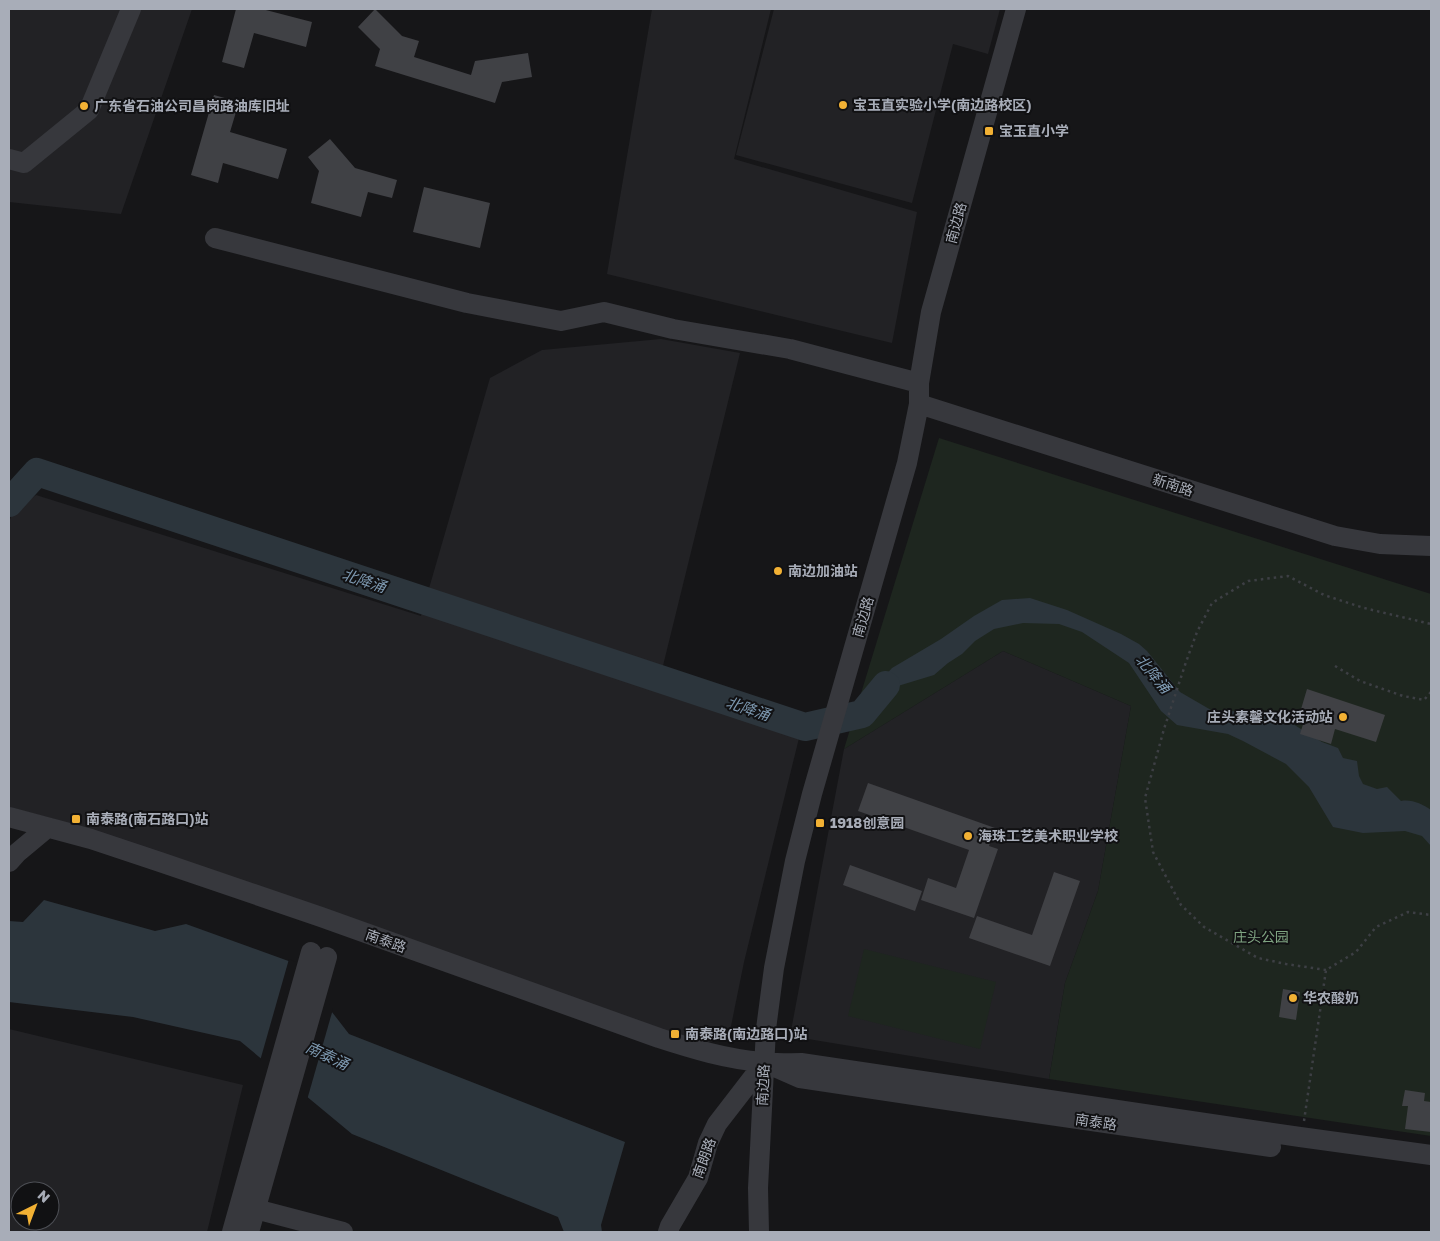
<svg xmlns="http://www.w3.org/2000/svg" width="1440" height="1241" viewBox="0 0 1440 1241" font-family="'Golos Text','Noto Sans SC',sans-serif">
<rect width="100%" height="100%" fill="#161618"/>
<!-- built -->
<path fill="#222225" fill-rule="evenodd" d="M9 9H192L121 214 9 202Z
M652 9H771L734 159 917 212 892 343 607 274Z
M774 9H1000L988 54 953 44 912 203 736 155Z
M661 339 740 353 658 686 780 729 800 734 744 962 731 1026 719 1040 703 1044 54 819 9 807V522L13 512 36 495 421 616 490 378 542 350Z
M1003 651 1131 706 1098 891 1065 983 1049 1079 790 1036 844 749Z
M9 1029 243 1085 207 1232H9ZM20 1191H50V1221H20Z"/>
<!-- green -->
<path fill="#1e261f" d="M939 438 1431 594V1136L1049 1079 1065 983 1098 891 1131 706 1003 651 844 749Z
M864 949 996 982 980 1049 848 1016Z"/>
<!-- water -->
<path fill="#2c353c" d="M1030 598 1067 610 1121 634 1139 644 1147 651 1180 692 1211 710 1270 713 1288 721 1322 742 1338 748 1343 758 1357 761 1359 776 1363 784 1377 789 1387 787 1401 801C1412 799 1422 804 1431 810V846L1422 836 1405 831 1363 833 1333 827 1309 787 1286 764 1243 741 1228 734 1177 725 1161 711 1129 663 1082 632 1059 624 1023 623 994 629 975 641 962 654 948 663 934 675 888 689 862 714 863 708 874 688 892 668 941 639 974 616 1002 600Z
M44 900 155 931 186 924 294 963 349 1034 625 1142 601 1225 602 1232H564L558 1217 352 1134 240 1041 133 1017 9 1002V921L23 922Z"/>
<!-- pier -->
<path fill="#161618" d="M289 959 296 962 333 1009 307 1100 260 1061Z"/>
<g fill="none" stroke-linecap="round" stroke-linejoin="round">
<!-- river -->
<path stroke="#2c353c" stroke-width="28" d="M9 503 37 472 805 727 862 714 886 685"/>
</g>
<!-- building -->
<path fill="#404145" d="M236 9H262L312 22 306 47 254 33 244 68 222 62Z
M375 9 402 36 419 41 414 57 471 75 475 61 528 53 532 77 502 82 495 103 375 66 380 49 358 27Z
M214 95 239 102 230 132 287 149 278 179 223 163 218 183 191 175Z
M330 139 355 168 397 180 392 198 368 192 361 217 311 203 319 171 308 157Z
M424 187 490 203 480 248 413 232Z
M1307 689 1385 715 1376 742 1335 729 1331 744 1300 734 1305 718 1299 716Z
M868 783 995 828 989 846 998 849 974 918 921 900 928 878 956 888 969 850 858 811Z
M850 865 922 891 915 911 843 885Z
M1054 872 1080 881 1050 966 969 938 977 916 1032 935Z
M1283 989 1300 992 1296 1020 1279 1017Z
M1405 1090 1425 1093 1424 1101 1431 1102V1132L1405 1129 1408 1106H1402Z"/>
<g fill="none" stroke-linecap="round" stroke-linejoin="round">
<!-- path -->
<path stroke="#3d3f44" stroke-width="2.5" stroke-dasharray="2.5 4" stroke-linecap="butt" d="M1335 666 1360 681 1403 696 1424 700 1431 692
M1326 970 1286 964 1258 958 1204 927 1181 905 1153 852 1145 798 1164 729 1186 662 1197 632 1212 603 1248 581 1288 576 1324 595 1364 608 1431 624
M1304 1121 1326 970 1356 952 1376 927 1408 912 1431 915"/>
<!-- minor -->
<path stroke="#37383d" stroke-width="20" d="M9 159 24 163 89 110 131 9
M215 238 467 303 561 321 604 312 673 329 790 349 919 383
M919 404 1335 536 1380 544 1431 546
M9 817 91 839 160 862 321 917 659 1038C693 1049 726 1059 762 1062 775 1064 788 1063 801 1063L1300 1137 1431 1155
M9 862 17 853 47 828
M775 1067 800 1078 994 1107 1271 1147
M244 1206 343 1232
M232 1232 311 952
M249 1232 327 957
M668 1232 670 1226 698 1178 708 1143 717 1124 764 1063
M759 1232 758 1188 766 1029 774 968 795 861 812 794 907 463 919 404V383L931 312 1016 9"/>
</g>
<!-- markers -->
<g fill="#f2b134" stroke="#111113" stroke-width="2">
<circle cx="843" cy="105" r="5"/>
<circle cx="84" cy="106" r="5"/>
<rect x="984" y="126" width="10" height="10" rx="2.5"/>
<circle cx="778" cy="571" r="5"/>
<circle cx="1343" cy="717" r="5"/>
<rect x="71" y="814" width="10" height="10" rx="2.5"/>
<rect x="815" y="818" width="10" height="10" rx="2.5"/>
<circle cx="968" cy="836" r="5"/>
<circle cx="1293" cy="998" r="5"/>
<rect x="670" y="1029" width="10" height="10" rx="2.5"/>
</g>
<g text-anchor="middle" stroke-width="4" stroke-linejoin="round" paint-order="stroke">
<!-- poi labels -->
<g font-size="14" font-weight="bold" fill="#a8adb8" stroke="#111113" text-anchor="start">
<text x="853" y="110">宝玉直实验小学(南边路校区)</text>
<text x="94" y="111">广东省石油公司昌岗路油库旧址</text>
<text x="999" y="136">宝玉直小学</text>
<text x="788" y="576">南边加油站</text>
<text x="1333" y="722" text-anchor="end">庄头素馨文化活动站</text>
<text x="86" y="824">南泰路(南石路口)站</text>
<text x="830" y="828">1918创意园</text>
<text x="978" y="841">海珠工艺美术职业学校</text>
<text x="1303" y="1003">华农酸奶</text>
<text x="685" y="1039">南泰路(南边路口)站</text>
</g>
<!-- street labels -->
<g font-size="14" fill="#a8adb8" stroke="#111113">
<text transform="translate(956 223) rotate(-75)" y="5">南边路</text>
<text transform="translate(1173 485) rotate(18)" y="5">新南路</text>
<text transform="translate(863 617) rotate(-74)" y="5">南边路</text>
<text transform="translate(386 941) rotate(20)" y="5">南泰路</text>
<text transform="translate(763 1085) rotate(-87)" y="5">南边路</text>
<text transform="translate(1096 1122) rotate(8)" y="5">南泰路</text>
<text transform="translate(704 1158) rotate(-70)" y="5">南朗路</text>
</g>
<!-- park labels -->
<g font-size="14" fill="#7fa381" stroke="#111113">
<text x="1261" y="942">庄头公园</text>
</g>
<!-- water labels -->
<g font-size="15" font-style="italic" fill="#7f9bb3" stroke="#111113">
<text transform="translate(364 581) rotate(18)" y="5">北降涌</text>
<text transform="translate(1153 674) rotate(50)" y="5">北降涌</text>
<text transform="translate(748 709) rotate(18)" y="5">北降涌</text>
<text transform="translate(327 1056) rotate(25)" y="5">南泰涌</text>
</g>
</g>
<!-- border -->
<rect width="1440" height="1241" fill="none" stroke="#a8adb8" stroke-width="20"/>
<!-- north arrow -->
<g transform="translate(35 1206) rotate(42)"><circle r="24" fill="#111113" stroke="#4d4f55"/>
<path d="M0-4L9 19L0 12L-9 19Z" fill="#f2b134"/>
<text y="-8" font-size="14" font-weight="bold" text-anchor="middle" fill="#a8adb8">N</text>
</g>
</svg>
